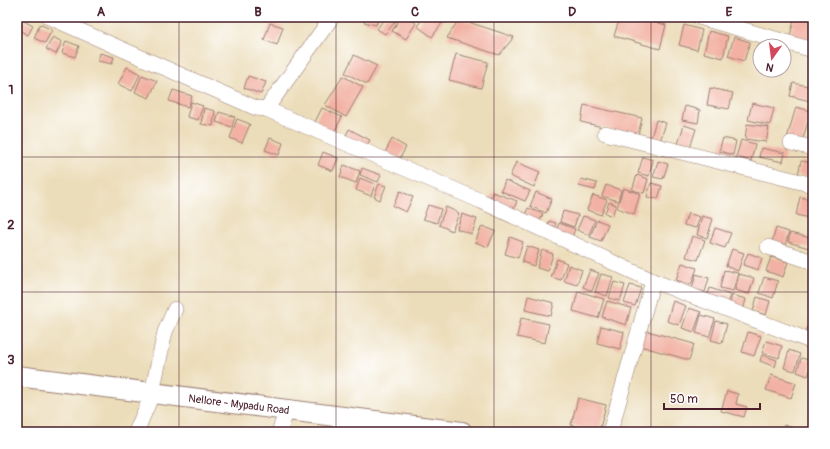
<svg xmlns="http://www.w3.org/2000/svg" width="830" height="449" viewBox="0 0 830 449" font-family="Pangolin,sans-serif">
<rect width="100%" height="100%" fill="#fff"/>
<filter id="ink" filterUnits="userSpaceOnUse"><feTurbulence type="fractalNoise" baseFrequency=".025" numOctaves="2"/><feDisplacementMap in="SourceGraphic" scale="8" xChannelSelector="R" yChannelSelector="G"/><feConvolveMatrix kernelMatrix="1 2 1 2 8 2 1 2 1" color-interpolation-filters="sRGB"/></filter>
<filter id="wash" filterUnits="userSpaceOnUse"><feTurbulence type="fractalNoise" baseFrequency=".012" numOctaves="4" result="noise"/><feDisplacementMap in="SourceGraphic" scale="16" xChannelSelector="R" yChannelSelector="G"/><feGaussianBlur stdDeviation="0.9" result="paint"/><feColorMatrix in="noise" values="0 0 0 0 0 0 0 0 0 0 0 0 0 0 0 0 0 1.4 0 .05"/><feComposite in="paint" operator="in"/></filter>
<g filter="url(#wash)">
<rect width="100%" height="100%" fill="#ecddba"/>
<g id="blocks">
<!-- building -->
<path fill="#f2b1a2" d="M366 17H379L376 25 364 22Z
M386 17H399L385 34 377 29Z
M401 17H406L416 23 406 39 392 31Z
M424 17H442L445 19 432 37 417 26Z
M620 17H635L666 25 660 49 614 36Z
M795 17 813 21V50L788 43Z
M459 19 514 37 499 55 447 38Z
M22 20 33 26 28 35 17 29Z
M270 23 283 27 277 45 264 40Z
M40 24 52 30 45 43 34 38Z
M684 25 702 30 697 50 679 45Z
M709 31 728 36 723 58 704 53Z
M53 37 62 42 56 54 46 49Z
M734 37 750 42 744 61 728 56Z
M66 41 79 46 75 57 62 53Z
M100 53 114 57 112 64 98 61Z
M456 54 488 62 481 88 449 80Z
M354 55 377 66 367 84 345 73Z
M127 67 140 74 132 91 118 84Z
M142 75 157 81 149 98 135 92Z
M248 76 266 82 261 94 244 88Z
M343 76 363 87 346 117 325 105Z
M793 83 813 87 810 101 790 96Z
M710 88 733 93 729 109 707 105Z
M173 90 192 96 188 107 169 101Z
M191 102 203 106 198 120 187 117Z
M752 103 774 108 770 125 748 120Z
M584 105 642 118 638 135 581 122Z
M685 106 700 110 698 123 682 120Z
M796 107 811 111 800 149 785 145Z
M204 108 215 111 213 126 201 124Z
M322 108 342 117 330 140 311 130Z
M219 112 235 117 232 127 216 122Z
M237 119 250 124 242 143 230 138Z
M656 120 666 123 659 144 650 141Z
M747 124 769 127 766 142 745 139Z
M684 125 696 129 689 151 677 147Z
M349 129 370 140 362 154 342 144Z
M270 138 283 143 279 155 265 150Z
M723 138 736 141 733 155 719 151Z
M392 139 406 147 394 169 380 162Z
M741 140 755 144 751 161 736 157Z
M761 148 785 153 783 162 759 157Z
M323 152 338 158 333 171 318 165Z
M643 157 653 160 649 176 638 173Z
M658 161 668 164 663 179 653 177Z
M801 161 813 163V178L798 175Z
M516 162 540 172 534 187 510 176Z
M344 165 360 171 356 183 340 177Z
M362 168 381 175 378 182 360 175Z
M637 175 648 179 644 193 632 190Z
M360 178 375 184 371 196 356 190Z
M581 179 597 183 595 190 579 186Z
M505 180 530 191 525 201 501 191Z
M651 183 662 186 658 199 647 197Z
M379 184 386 186 380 200 374 197Z
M606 185 621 190 618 201 602 196Z
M623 188 640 194 634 214 617 208Z
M400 191 413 197 406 212 393 206Z
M493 192 517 201 510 218 486 208Z
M536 192 552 199 546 213 530 206Z
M593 195 607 200 601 215 587 210Z
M800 197 813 200V219L796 215Z
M609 202 616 205 612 216 605 213Z
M428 205 441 209 437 223 423 219Z
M446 207 459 213 452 231 439 225Z
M528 208 543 214 537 227 523 220Z
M563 211 578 215 574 227 560 222Z
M688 213 700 217 696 228 684 225Z
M462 214 477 219 472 234 457 229Z
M583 216 595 220 589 235 577 230Z
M702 216 713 219 707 238 697 235Z
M597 220 608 224 601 241 590 237Z
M549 221 556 223 552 236 545 233Z
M559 223 575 229 571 240 555 234Z
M482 226 495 231 488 247 475 242Z
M715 228 731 233 725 248 710 243Z
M776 228 789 232 784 249 771 246Z
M790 233 811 238 809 248 788 242Z
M692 236 705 240 698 260 686 257Z
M510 237 523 242 518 258 505 254Z
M527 246 539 250 534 266 522 262Z
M732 249 744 253 738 271 726 266Z
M542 250 553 254 548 271 537 268Z
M748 253 762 258 758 270 743 265Z
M771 257 788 262 783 277 766 271Z
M557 259 567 263 561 280 551 277Z
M682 263 697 268 691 285 676 280Z
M569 265 582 270 577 285 564 281Z
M590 270 599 273 592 291 583 287Z
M724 270 738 273 733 291 720 288Z
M601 274 613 277 607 296 595 292Z
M696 274 709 278 705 292 692 289Z
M739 274 754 278 749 294 735 290Z
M764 277 778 281 773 298 759 293Z
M614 282 625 285 620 301 609 298Z
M630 285 641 288 635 306 624 303Z
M710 288 730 295 726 306 706 299Z
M578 291 604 299 598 318 573 311Z
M732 295 746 299 743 311 729 307Z
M528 296 554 303 551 316 525 310Z
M757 297 770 301 766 315 753 311Z
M607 301 631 308 626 325 602 317Z
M673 301 686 306 679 325 667 321Z
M689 308 701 312 694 332 682 328Z
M701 315 715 319 709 337 696 333Z
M521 318 549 324 545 343 517 337Z
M716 321 727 324 722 343 711 340Z
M601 326 624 332 620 349 597 343Z
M807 327 813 328 811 343 803 341Z
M644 330 694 344 689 360 640 346Z
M748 332 761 336 754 356 742 352Z
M766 341 782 346 779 358 762 353Z
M789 350 800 354 795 371 784 368Z
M762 355 777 360 775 367 760 361Z
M801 358 813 361 808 376 797 372Z
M771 375 796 383 791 398 766 390Z
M727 391 738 394 736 404 747 407 744 417 721 411Z
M578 398 606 405 599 432 571 425Z
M784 425 797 429 796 432H782Z"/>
</g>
</g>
<g filter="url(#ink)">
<use href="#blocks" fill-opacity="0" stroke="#9b7e72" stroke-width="1"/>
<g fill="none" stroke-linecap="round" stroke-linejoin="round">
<defs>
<path id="minor" d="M49 17 256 108 266 109 481 201 653 281 813 342
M699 17 813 50
M266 109 332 17
M605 133 813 185
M791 143 813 148
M768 247 813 262
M136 432 151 397 165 332 175 309
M279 432 287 410
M610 432 653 281"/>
<path id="major" d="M17 376 462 432"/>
</defs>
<!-- minor casing -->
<use href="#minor" stroke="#9b7e72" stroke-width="16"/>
<!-- major casing -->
<use href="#major" stroke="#9b7e72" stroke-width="22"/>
<!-- minor -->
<use href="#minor" stroke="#fff" stroke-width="15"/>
<!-- major -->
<use href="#major" stroke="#fff" stroke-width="20"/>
</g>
</g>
<!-- grid -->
<path fill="none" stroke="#4a1f2b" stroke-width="1" stroke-opacity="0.55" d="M179 17V432M336 17V432M494 17V432M651 17V432M17 157H813M17 292H813"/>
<g text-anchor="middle" stroke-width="3.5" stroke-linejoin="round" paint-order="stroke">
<!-- street labels -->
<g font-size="11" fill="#4a1f2b" stroke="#fff">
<text transform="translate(239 404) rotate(7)" y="4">Nellore - Mypadu Road</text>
</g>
</g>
<!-- margin -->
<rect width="830" height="449" fill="none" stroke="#fff" stroke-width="44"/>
<!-- north arrow -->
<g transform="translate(772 58) rotate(194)"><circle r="19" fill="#ffffff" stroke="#b7a5aa"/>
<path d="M0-3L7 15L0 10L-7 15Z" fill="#d1495b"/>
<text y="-6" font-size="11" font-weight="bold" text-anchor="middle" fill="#4a1f2b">N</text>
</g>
<!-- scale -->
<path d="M664 403v6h96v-6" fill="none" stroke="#4a1f2b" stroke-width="2"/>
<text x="670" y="403" font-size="12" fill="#4a1f2b" stroke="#ffffff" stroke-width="3" paint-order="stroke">50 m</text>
<rect x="22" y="22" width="786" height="405" fill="none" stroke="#4a1f2b" stroke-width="1.5"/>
<g font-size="13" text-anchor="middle" font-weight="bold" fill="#4a1f2b">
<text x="101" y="16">A</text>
<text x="258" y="16">B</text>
<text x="415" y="16">C</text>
<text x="572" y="16">D</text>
<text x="729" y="16">E</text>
<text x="11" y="94">1</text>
<text x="11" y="229">2</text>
<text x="11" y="364">3</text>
</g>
</svg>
